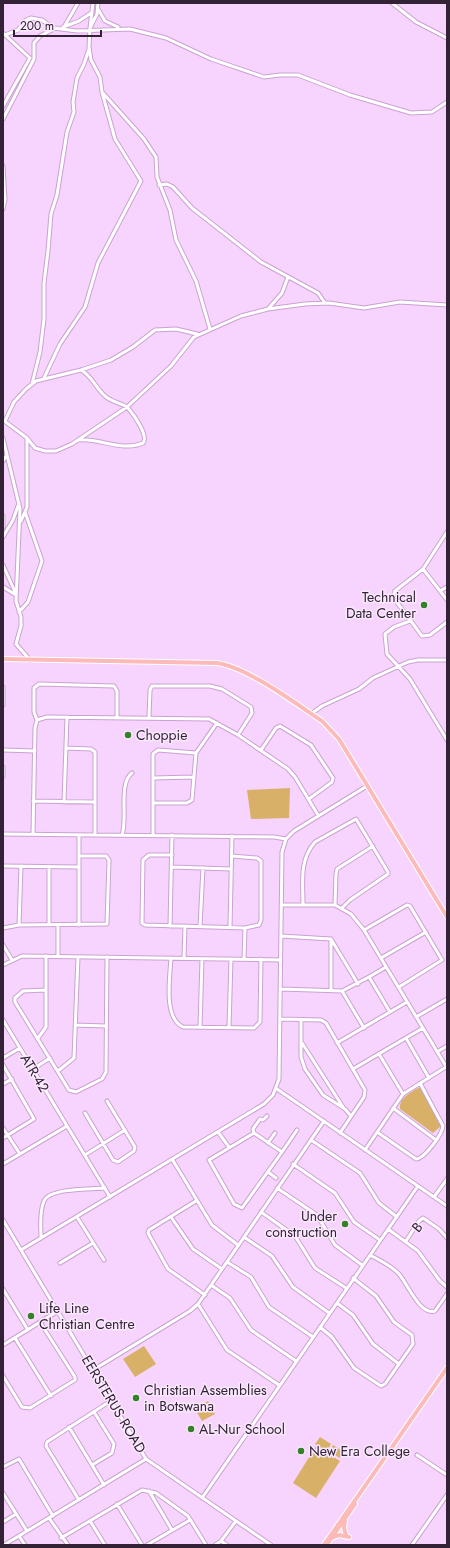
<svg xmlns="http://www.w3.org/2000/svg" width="450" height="1548" viewBox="0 0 450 1548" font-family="Jost,sans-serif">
<rect width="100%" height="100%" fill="#f7d4fd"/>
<!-- green -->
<path fill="#d8b068" d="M290 788 289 818 251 819 247 790Z
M420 1087 440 1123 441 1126 433 1133 400 1109C399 1098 411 1092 420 1087Z
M144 1346 156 1364 135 1377 123 1359Z
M208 1401 215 1414 202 1421 195 1409Z
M320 1437 331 1444 327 1451 315 1444Z
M333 1445 344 1452 340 1458 329 1452Z
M316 1446 340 1461 316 1498 293 1483Z"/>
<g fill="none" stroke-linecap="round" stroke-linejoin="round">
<defs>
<path id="minor" d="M98 3 97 14 90 28 89 47 91 60 100 77 102 92 144 139 156 157 157 177 170 210 176 240 196 281 210 329
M392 3 416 22 447 38
M98 9 105 21 118 27
M63 27 79 21 91 13
M64 27 78 3
M90 28 93 3
M3 33 5 35 18 30 26 20 31 18 42 20 53 28 77 31 130 29 166 38 211 59 264 77 280 75H298L350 95 411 113 432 112 447 102
M5 35 30 58
M3 106 30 58
M3 119 34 59V43L40 36 56 28
M3 166 5 200 3 209
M159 185 167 184 173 187 192 208 261 262 318 293 325 303
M268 309 282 293 288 277
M44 378 60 344 85 307 98 263 141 181 115 139 102 92
M32 384 40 352 44 319V283L48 251 51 214 57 195 67 132 74 112 73 102 77 78 84 64 89 49
M3 420 27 438 35 448 45 451H56L72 444 127 407 171 366 194 337 241 316 268 309 305 304 329 303 364 308 400 302 447 305
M5 421 14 402 26 389 36 381 81 370 111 360 133 347 155 330 176 329 197 334
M3 438 20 509 16 601 21 617V626L16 644 30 660
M79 440C100 438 122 452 143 443 149 436 134 415 128 408 122 403 110 402 104 395 95 387 92 376 81 370
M3 461 7 455
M3 516V527
M21 521 27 507V438
M447 532 423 569 395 591 393 597 422 636 430 635 447 622
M3 537 13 520 19 503
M3 565 16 594
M423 569 447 600
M3 587 16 595
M440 591 447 587
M19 612 28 602 42 561 25 512
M410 621 394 627 385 634 387 654 410 679 447 740
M3 687V705
M311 714 322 706 359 689 373 678 408 662 418 660H447
M149 717 150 690 152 686H210L222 689 251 707 252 713 238 735
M37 720 34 712V688L39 684 114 686 117 691V717
M66 748 91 749 95 752V835
M3 750 35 751
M261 750 276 728 280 726 311 745 333 778 332 782 309 799
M3 767V776
M154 778 193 777
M33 801 95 802
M64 802 67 717
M154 803H187L192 800 196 753 217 723
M3 834 274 837 286 839
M33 834 35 728 37 720 47 717 209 719 238 735 288 769 295 777 318 815
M122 835C128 818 118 783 132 773
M153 835V754L158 750 196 753
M172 855H149L143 860 142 923 145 925 245 928 259 925 261 920V861L257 858 232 856
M3 866 79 867
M172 867 231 869
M281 905H335L351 914 364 930 447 1068
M303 905C303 882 299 860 315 842L356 819 388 872V874L350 900 342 908
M335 905 336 874 337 869 373 846
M49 924V867
M19 925 21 866
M58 925V957
M79 925V835
M170 926 172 835
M200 926 203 868
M230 927 232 836
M3 928 19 925 107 924 109 860 106 856H79
M364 930 407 905 410 906 442 960 399 987
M281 936 331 939 358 984
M3 945 12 960
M171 958C170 977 163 1018 183 1027L254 1028 260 1022 261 959
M184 958 185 926
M381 958 426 932
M244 959 245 928
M3 965 22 956 281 960
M386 967 369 977 390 1012
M281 989 342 991 369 977
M46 990 23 991 15 998V1002L69 1090 76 1092 102 1079 106 1072 107 957
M331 990V939
M342 991 364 1028
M416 1017 447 999
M281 1019 321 1020 326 1023 365 1090 364 1097 340 1133
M3 1020 110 1197
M301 1020V1057L305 1069 323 1095 345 1109 351 1116
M75 1025 106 1026
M200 1027 202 959
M229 1027 231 959
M38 1038 46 1027V956
M406 1038 429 1078
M302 1043 343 1107
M337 1043 407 1002
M437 1052 447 1046
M379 1054 403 1094
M3 1058 20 1048
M3 1065 34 1119 3 1138
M33 1069 50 1058
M353 1069 423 1028
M58 1071 74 1058 78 957
M3 1084 12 1079
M277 1089 447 1206
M393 1108 436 1140
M85 1113 113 1160 118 1162 134 1151 135 1147 107 1101
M3 1128 20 1154
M218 1132 229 1147
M377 1132 416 1159C424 1159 442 1135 443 1126L420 1083
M254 1133 282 1152 242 1208 234 1204 209 1160Z
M254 1133 253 1129 260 1119 263 1120 267 1116
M311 1140 360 1173 379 1203 397 1217
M268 1143 275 1133
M365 1150 403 1094 446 1067
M282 1152 297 1130
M85 1155 125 1130
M172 1159 212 1225 238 1245
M3 1164 67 1126
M293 1164 335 1193 354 1222 380 1240
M268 1172 276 1178
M277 1188 317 1215 335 1245 362 1265
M434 1197 447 1179
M196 1201 149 1230 148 1233 168 1269 205 1295
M261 1212 295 1236 315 1268 346 1288
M77 1217 104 1260
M171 1217 193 1249 222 1269
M3 1220 146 1459 271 1545
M388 1229 418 1251 440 1281 447 1287
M244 1237 272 1256 293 1287 329 1313
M41 1238C41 1227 39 1212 44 1201 49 1188 92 1189 105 1188
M406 1241 419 1221 423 1218 439 1229 447 1238
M21 1250 264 1104 273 1095 279 1079 282 852 286 839 294 831 367 786
M370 1255C379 1260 392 1266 399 1274 407 1283 420 1316 435 1311L447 1294
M227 1262 251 1277 269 1307 313 1337
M60 1263 93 1243
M211 1285 230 1298 251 1330 296 1361
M3 1289 28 1330
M337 1303 353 1315 373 1344 399 1364
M198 1304 227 1350 279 1385
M320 1327 332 1337 354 1368 381 1386 385 1384 413 1344 412 1335 394 1322 376 1296 353 1278
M15 1338 51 1396
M3 1345 58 1311
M93 1370 190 1311 198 1304 324 1121
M3 1376 22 1407 30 1408 75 1380V1377L40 1322
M69 1427 104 1485
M417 1455 447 1475
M92 1465 112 1453 114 1444 94 1412
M3 1467 19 1459 53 1516
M149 1491 172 1530
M3 1493 27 1531
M202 1498 418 1186
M79 1500 46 1446 47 1442 112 1400
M117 1504 142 1545
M49 1518 68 1545
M90 1521 105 1545
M3 1522 16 1514
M19 1536 25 1545
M61 1538 142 1490 156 1493 188 1516 206 1545
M221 1541 227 1545
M4 1545 146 1459
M147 1545 190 1520
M215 1545 221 1541 236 1521
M412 1545 447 1495"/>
<path id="major" d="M3 659 216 663C246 666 296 704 322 721L339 739 447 917
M345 1521 344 1528 346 1535
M332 1538 339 1535 349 1537
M328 1543 355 1504
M324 1545 447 1368"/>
</defs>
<!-- minor casing -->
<use href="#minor" stroke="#cba1d3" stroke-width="5"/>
<!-- major casing -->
<use href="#major" stroke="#fff" stroke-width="6"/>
<!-- minor -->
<use href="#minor" stroke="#fff" stroke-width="3"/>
<!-- major -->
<use href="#major" stroke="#fcbab9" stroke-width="4"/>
</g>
<!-- markers -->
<g fill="#358129" stroke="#fae8fd" stroke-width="1.5">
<circle cx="424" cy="605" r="4"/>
<circle cx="128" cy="735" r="4"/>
<circle cx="345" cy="1224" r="4"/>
<circle cx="31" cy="1316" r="4"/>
<circle cx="136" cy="1398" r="4"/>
<circle cx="191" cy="1429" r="4"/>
<circle cx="301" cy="1451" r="4"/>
</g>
<g text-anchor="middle" stroke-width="3" stroke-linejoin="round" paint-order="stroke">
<!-- poi labels -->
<g font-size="14" fill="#332236" stroke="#fae8fd" text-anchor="start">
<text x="416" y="602" text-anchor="end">Technical<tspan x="416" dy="16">Data Center</tspan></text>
<text x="136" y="740">Choppie</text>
<text x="337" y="1221" text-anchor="end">Under<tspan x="337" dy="16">construction</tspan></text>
<text x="39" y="1313">Life Line<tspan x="39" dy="16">Christian Centre</tspan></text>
<text x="144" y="1395">Christian Assemblies<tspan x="144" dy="16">in Botswana</tspan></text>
<text x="199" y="1434">AL-Nur School</text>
<text x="309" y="1456">New Era College</text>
</g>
<!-- street labels -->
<g font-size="14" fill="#332236" stroke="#fae8fd">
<text transform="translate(35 1073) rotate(59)" y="5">ATR-42</text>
<text transform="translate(417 1227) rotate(-51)" y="5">B</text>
<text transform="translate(114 1404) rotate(59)" y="5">EERSTERUS ROAD</text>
</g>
</g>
<!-- border -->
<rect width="450" height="1548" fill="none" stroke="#332236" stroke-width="8"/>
<!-- scale -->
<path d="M14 30v6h87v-6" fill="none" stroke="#332236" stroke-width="2"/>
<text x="20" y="30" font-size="12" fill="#332236" stroke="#fae8fd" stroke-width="3" paint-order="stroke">200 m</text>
</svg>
